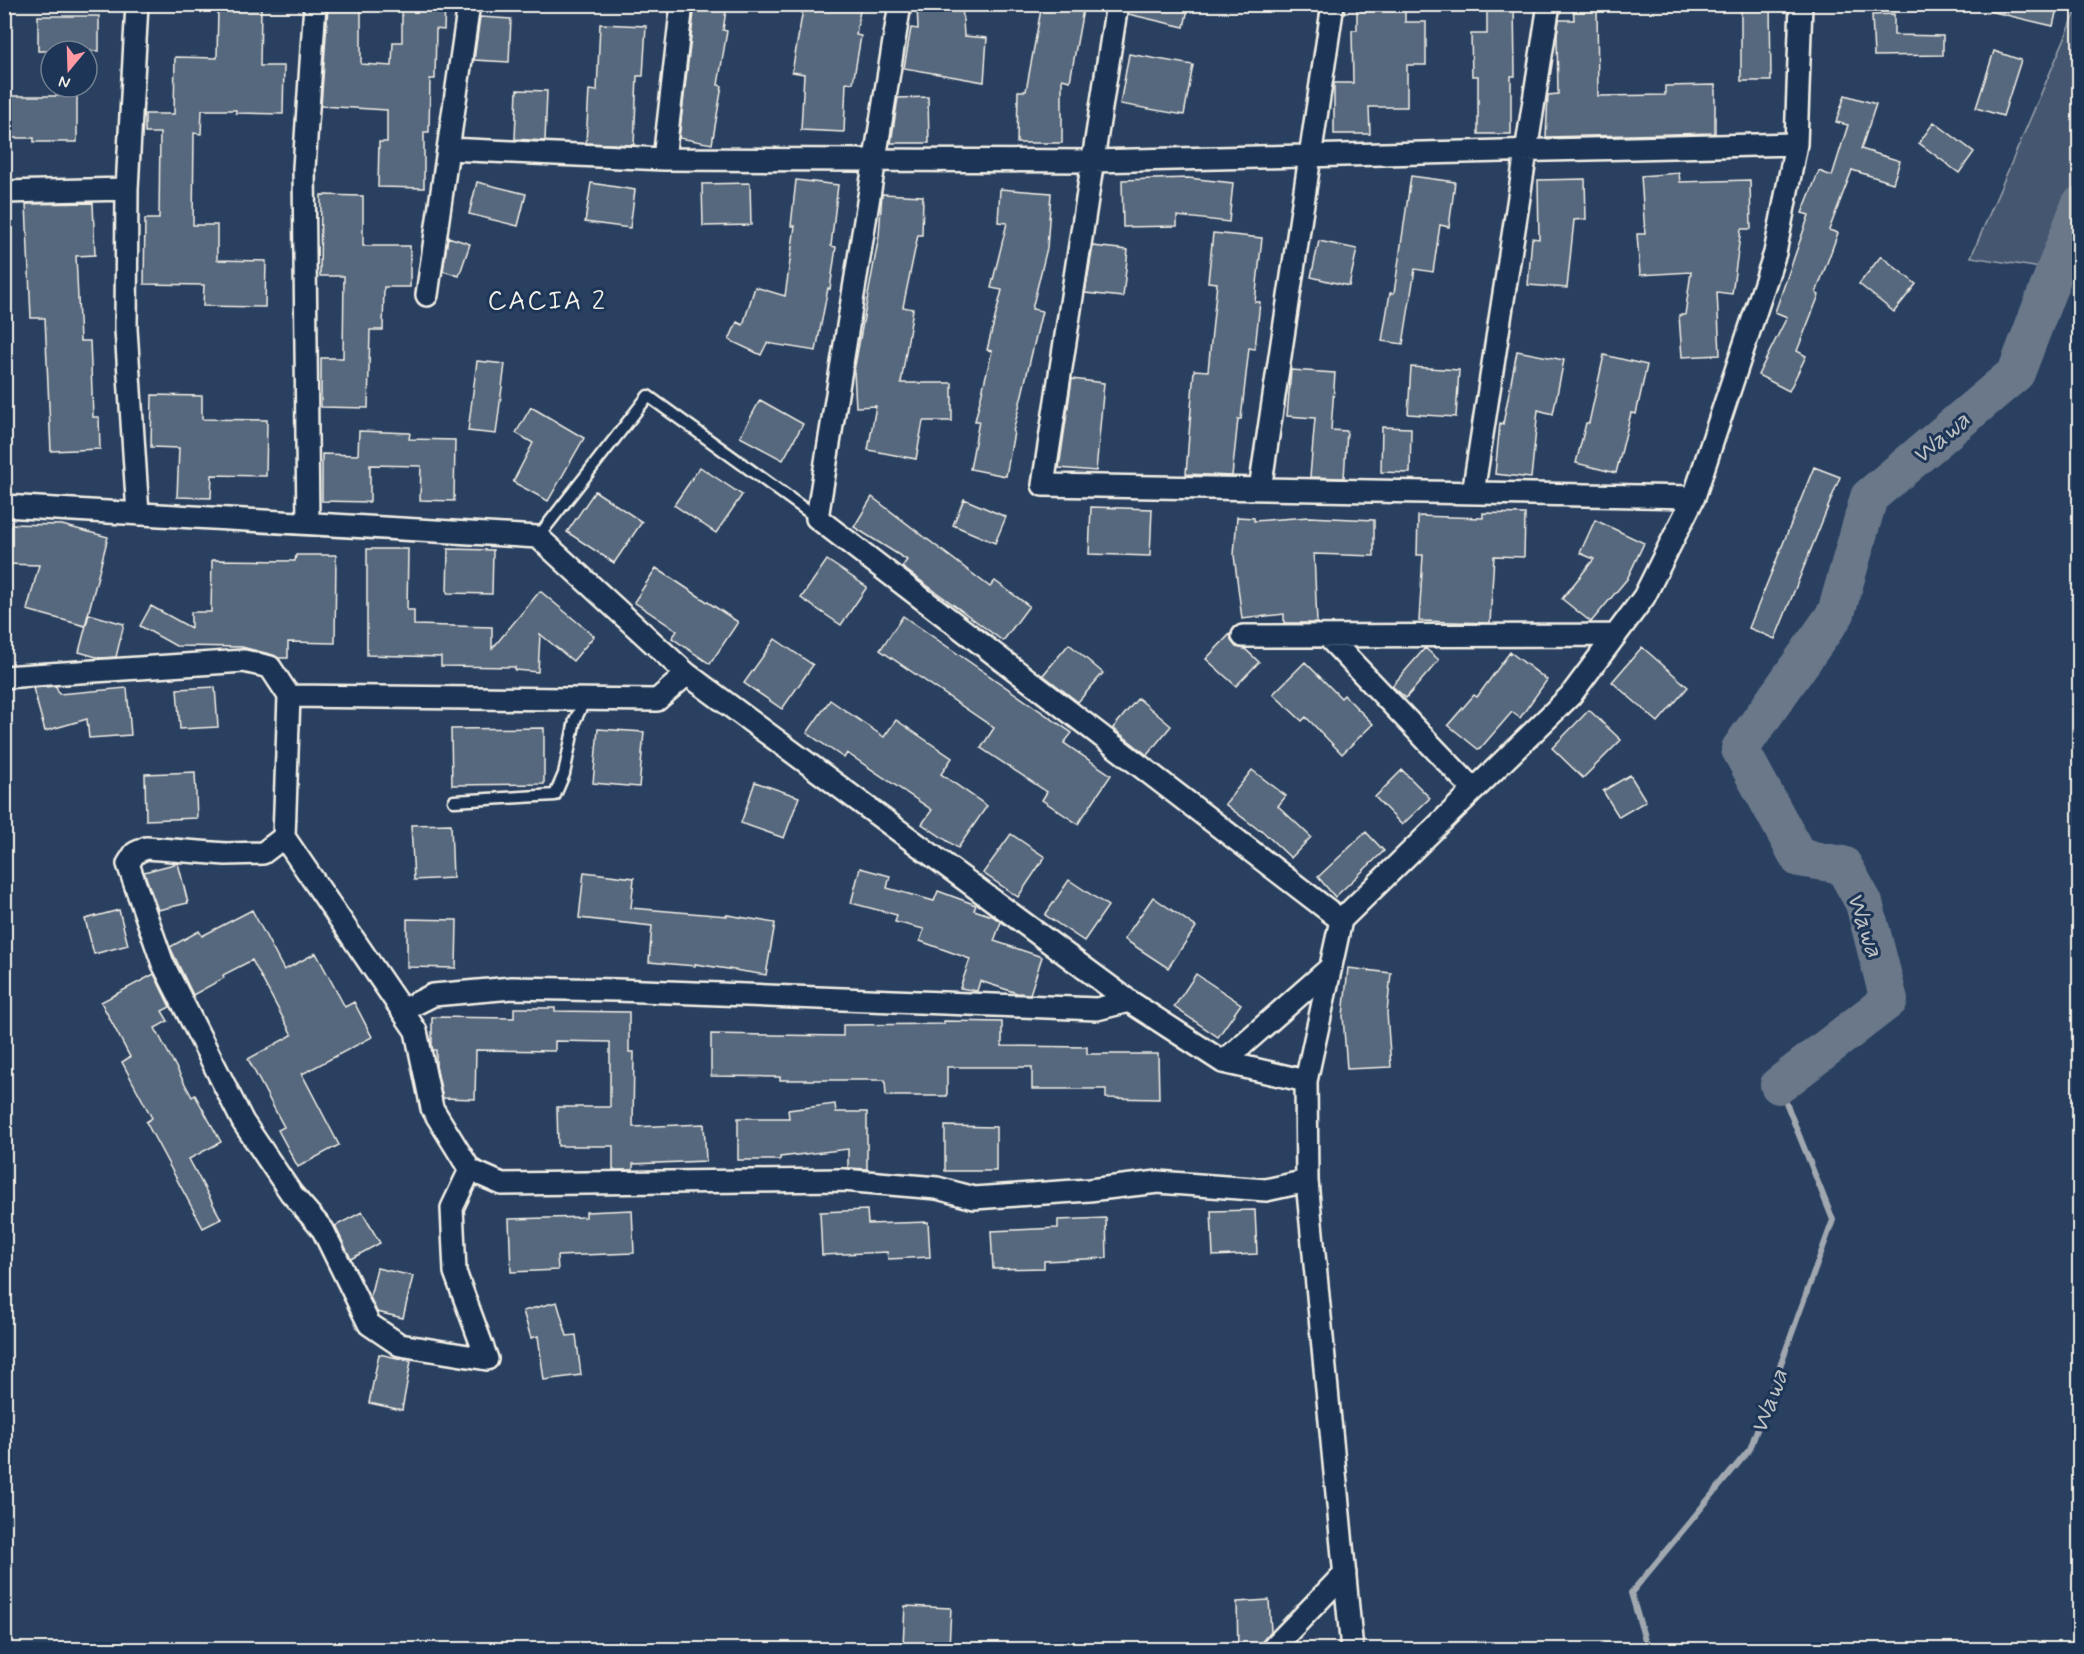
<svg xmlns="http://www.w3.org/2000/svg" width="2084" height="1654" viewBox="0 0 2084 1654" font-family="Mynerve,sans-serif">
<rect width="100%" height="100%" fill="#2a4060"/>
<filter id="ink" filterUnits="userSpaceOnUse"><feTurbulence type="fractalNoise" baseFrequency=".0167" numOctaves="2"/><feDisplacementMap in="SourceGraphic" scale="12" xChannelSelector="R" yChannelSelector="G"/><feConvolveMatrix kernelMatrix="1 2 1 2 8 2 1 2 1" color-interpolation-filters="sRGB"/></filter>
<g filter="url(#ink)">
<!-- green -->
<path fill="#445771" stroke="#9ca4ac" stroke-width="1.5" d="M2079 5V274L1971 257Z"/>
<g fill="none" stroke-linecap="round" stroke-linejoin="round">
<!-- stream -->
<path stroke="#a1a8b0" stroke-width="6" d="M1648 1650 1631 1593 1750 1449 1833 1220 1779 1085"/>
<!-- river -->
<path stroke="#6a788a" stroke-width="38" d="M1779 1085 1889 1000 1864 903 1843 865 1799 858 1740 749 1836 613 1869 497 2016 373 2080 205"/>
</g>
<!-- building -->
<path fill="#56677d" stroke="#f4f1e8" stroke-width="1.5" d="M402 4H445L444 30 436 29 435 79H430L429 132H424V188L378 187 379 142H387V110L321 106 328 8H361V64L392 66 393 42H402Z
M695 4H727L723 30 727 31 718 85 722 86 712 144 679 138Z
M804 4H861L856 35 861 36 853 83 846 82 844 132 801 130 804 74 792 72Z
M917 4H962L964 36 987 38 984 82 904 68 911 28 918 29Z
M1042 4H1084L1070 81 1062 79V143H1017L1018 91H1026Z
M1130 4H1189L1184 27 1128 14Z
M1357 4H1405V22H1426V65H1407V107H1369L1370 134H1334V83H1353L1352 30H1357Z
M1487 4H1514L1515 76H1511V134H1478V76H1472L1471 34H1487Z
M1573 4H1597L1598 96 1665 95V86L1715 85V133L1546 137 1548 95 1558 94 1557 36 1559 20H1574Z
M1741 4H1770L1771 81H1741Z
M1989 4H2058L2053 26 1989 11Z
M218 8H261L260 66H284L283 114 236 113V110H202L201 134 194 133 193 225H217V260L266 261 265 307 203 306 204 285 144 284 145 219H159L160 133H145V114H174L175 57 217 58Z
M1894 14V35L1943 36V55L1874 56 1872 15Z
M38 16H99V51H38Z
M480 17 511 19 509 62 474 60Z
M600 24 646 26 643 76H637L634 145 586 143 589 90 597 91Z
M1994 51 2021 60 2003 116 1976 108Z
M1129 54 1193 65 1184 115 1120 104Z
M517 90 547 91 545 141 515 139Z
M1845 95 1876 104 1861 149 1900 161 1893 183 1852 170 1829 230 1838 233 1816 293 1819 295 1797 351 1806 356 1789 391 1758 375 1787 317 1775 312 1809 215 1802 213 1819 171 1832 176 1848 125 1836 122Z
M4 96H77V142H34V138H4Z
M928 97 929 143H891L898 98Z
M1934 122 1974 152 1959 173 1919 143Z
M1679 173 1680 182 1750 180 1751 229H1741L1732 294 1717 292 1720 355 1682 357 1679 315H1685L1691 272 1640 275 1637 234H1645L1641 176Z
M1411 176 1455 182 1449 227 1440 225 1433 272 1415 269 1403 344 1382 341 1390 293H1394Z
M1188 178 1233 183 1229 222 1177 216V226L1123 227 1122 180Z
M1585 179 1586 219 1574 220 1567 288 1528 285 1532 238 1539 239 1538 180Z
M796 180 838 185 831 246 836 247 830 289 828 288 816 351 767 343 761 355 729 340 737 322 743 325 755 287 785 296 795 226H791Z
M477 182 526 194 518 226 469 214Z
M591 183 635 190 630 228 585 222Z
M750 183 751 225 703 226 702 184Z
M1000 189 1051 193 1047 248 1032 309 1042 311 1013 432H1014L1006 476 970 469 979 421H975L992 351 987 350 1002 290 991 288 1007 223 998 222Z
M882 194 923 196 922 235H918L903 307 913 309 901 383H952V421H923L916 459 868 450 876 406 856 407 854 371 879 236Z
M321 195 363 196V246H410V287H384L383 330H370L368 408 321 407V358H343L344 276H320Z
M93 203 95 255 76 256 80 341H90L93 417H99L100 449 51 451 45 318H31L26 204Z
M1213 233 1262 238 1255 302H1260L1255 349 1249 348 1241 419H1238L1232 476 1186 474 1194 370 1208 371 1217 283 1208 282Z
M448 237 470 244 459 276 443 271Z
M1319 241 1357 249 1349 286 1311 277Z
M1093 246 1128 250 1123 297 1085 293Z
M1881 256 1916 284 1894 312 1859 284Z
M1517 351 1564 360 1553 414 1538 410 1531 478 1495 474 1500 423 1503 424Z
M1604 355 1647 365 1636 414 1631 413 1616 473 1576 463 1586 423H1589Z
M477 361 505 364 496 434 468 431Z
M1411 367 1459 370 1456 417 1408 414Z
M1291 370 1335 373 1331 430 1347 431 1344 478 1310 477 1315 418 1287 416Z
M1072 379 1104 383 1096 471 1059 468Z
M152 395 202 396V419L267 420 266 476 212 475 211 498 177 497 179 448 151 447Z
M760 400 803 424 783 460 740 437Z
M531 407 584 438 548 501 513 482 533 443 516 433Z
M1382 427 1411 428 1410 473 1381 472Z
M359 431 410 433 409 439 455 440 454 501 420 500 421 466 370 465V502L322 501V454L358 455Z
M700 467 742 495 716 533 674 505Z
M1814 467 1840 477 1775 639 1749 628Z
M595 491 642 522 614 563 567 532Z
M872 497 990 587 995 581 1029 606 1003 641 902 567 907 560 854 527Z
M964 499 1006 517 995 543 953 525Z
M1091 507 1152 509 1150 556 1089 554Z
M1483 513 1525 514 1524 557 1494 556 1490 623 1419 621 1423 555H1417L1418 516 1483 518Z
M1237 517 1254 518V521L1309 517 1374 520V556L1314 554 1317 623H1284V614L1242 619 1234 555Z
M1595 520 1644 543 1627 579 1591 622 1562 599 1594 559 1580 553Z
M4 524 62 525 108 537 85 626 27 610 39 565 4 564Z
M367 549H408L407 610H414V625L492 627V649L540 591 594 636 573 661 540 634 538 672 515 670V667L441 666V657L367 655Z
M448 549 493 550 492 594 447 593Z
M296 555H336L335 643 288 642V658H278L273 655 242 647 176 646 140 626 151 606 191 628V612H211L212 560 295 561Z
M827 560 867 587 841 625 801 598Z
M656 568 738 622 710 664 672 638 677 631 634 602Z
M89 614 124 624 116 657 100 658 79 652Z
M903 616 1072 733 1064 743 1111 775 1078 824 1042 800 1047 792 981 748 994 728 880 650Z
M1230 634 1232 642 1236 647 1245 649 1259 662 1236 686 1206 659Z
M775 639 813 665 782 709 744 683Z
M1069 644 1103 673 1078 702 1043 675Z
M1642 647 1688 687 1658 722 1612 682Z
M1425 648 1439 660 1406 698 1392 686Z
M1510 652 1547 680 1520 718 1512 712 1479 750 1448 725 1474 695 1477 697Z
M1305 662 1341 698 1344 695 1373 724 1342 754 1306 717 1302 721 1273 694Z
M56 686 59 694 127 688 131 735 89 738 87 719 45 731 33 688Z
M215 687 218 727 180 729 177 689Z
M1138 698 1171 726 1147 755 1113 728Z
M830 700 884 737 896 720 952 758 941 774 987 806 958 848 922 824 932 810 847 753 844 758 807 733Z
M1589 710 1621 740 1583 778 1552 748Z
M544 728V784L452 785 451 729Z
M598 729 644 732 639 787 593 783Z
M1252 770 1286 796 1278 806 1311 837 1291 858 1260 829 1259 830 1225 804Z
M1402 770 1430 798 1402 825 1375 797Z
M195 772 197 818 146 820 145 774Z
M1630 775 1646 801 1619 817 1603 791Z
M755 782 799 797 784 838 741 823Z
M451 824 453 878 414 880 411 825Z
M1366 832 1384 851 1335 897 1318 877Z
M1011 834 1045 857 1018 897 983 873Z
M178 863 188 903 158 910 144 872Z
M860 868 890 876 887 888 934 901 938 891 976 905 974 910 992 916 1001 922 994 941 1042 957 1030 994 1017 993 980 981 977 991 960 988 970 959 920 941 924 929 895 922 897 915 851 903Z
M584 872 634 878 631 908 727 916V915L775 923 766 975 695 964V966L649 962 652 926 579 918Z
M1069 880 1108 906 1084 941 1045 915Z
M1153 897 1196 927 1168 968 1124 939Z
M119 910 128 945 94 954 85 919Z
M252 910 284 970 316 953 345 1007 354 1002 372 1037 302 1074 339 1145 298 1167 278 1130 284 1127 248 1059 292 1035 252 960 223 975 224 978 193 995 170 947 199 931 202 936Z
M407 919 457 920 456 968 407 967Z
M1348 968 1391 973 1387 1013 1391 1067 1347 1069 1343 1016Z
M154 974 170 1007 162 1011 168 1021 155 1028 192 1097 195 1095 221 1142 189 1159 221 1219 203 1228 146 1122 152 1118 122 1062 130 1057 101 1002Z
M1196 974 1241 1004 1218 1037 1174 1007Z
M514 1008H555V1011L629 1012V1052H634L633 1127 704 1124 706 1161 633 1164V1170H613V1146H558L557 1107H610V1042L555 1041V1051L476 1050 475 1099 443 1098 436 1066V1050H433L432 1047V1017L514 1018Z
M944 1021 1002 1022V1046L1087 1047V1054H1158L1159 1099 1106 1098V1089H1032V1067H947V1096H886L885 1080H780V1077L711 1076V1034L843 1036V1025L944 1024Z
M835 1104 836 1112H867V1169L848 1168V1149L780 1157V1160H738V1118H789L788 1110Z
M945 1126 996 1127V1171H945Z
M632 1210 634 1253 557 1256 558 1270 511 1272 509 1219 586 1217V1212Z
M867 1210 868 1224 928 1222 930 1257 888 1259 887 1252 822 1255 820 1212Z
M1255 1210 1257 1254 1213 1256 1211 1211Z
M362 1212 380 1243 351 1259 335 1226Z
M1106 1218 1107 1258 1044 1261V1268L993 1269 991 1231 1058 1228V1220Z
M377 1268 413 1276 403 1318 377 1312 370 1297Z
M557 1302 567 1336 576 1335 581 1375 544 1380 538 1336 531 1338 523 1311Z
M379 1354 411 1361 402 1410 369 1403Z
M1269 1600 1271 1631 1260 1644H1257V1650H1238L1237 1602Z
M905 1606 951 1608 949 1647 903 1645Z"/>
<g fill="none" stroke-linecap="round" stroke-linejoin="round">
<defs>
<path id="service" d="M538 537 648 396 817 518
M454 801 555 795 564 774 575 720 586 698"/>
<path id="minor" d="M137 4 127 189 126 329 138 514
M900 4 817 518 1341 920
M1117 4 1043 485 1694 497
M448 149 664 159 1093 161 1796 144
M664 159 682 4
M4 192 127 189
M427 295 469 4
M1260 489 1333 4
M1473 493 1549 4
M4 506 538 537 687 674 1129 1001 1223 1062 1306 1081
M308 523 304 168 315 4
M1243 636 1616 635
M1327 636 1474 790
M4 677 244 661 270 667 289 696 284 837 416 1031 432 1108 470 1170 502 1184 843 1180 937 1188 974 1198 1089 1190 1158 1182 1266 1190 1307 1181
M289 696 657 700 687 674
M284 837 263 853 226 854 146 848 135 853 128 864 163 964 243 1122 291 1193 323 1230 369 1324 400 1345 487 1359 455 1272 452 1208 470 1170
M403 1010 433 995 512 988 617 990 1097 1009 1129 1001
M1223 1062 1330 968
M1271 1650 1345 1573
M1352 1650 1307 1181 1306 1081 1341 920 1571 695 1644 597 1694 497 1775 253 1796 144 1801 4"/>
</defs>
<!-- service casing -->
<use href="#service" stroke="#f4f1e8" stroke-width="15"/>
<!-- minor casing -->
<use href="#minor" stroke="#f4f1e8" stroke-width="26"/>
<!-- service -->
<use href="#service" stroke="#1d3557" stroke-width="10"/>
<!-- minor -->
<use href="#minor" stroke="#1d3557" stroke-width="21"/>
</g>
</g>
<g text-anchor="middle" stroke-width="6" stroke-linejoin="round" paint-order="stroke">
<!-- water labels -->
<g font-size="26" font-style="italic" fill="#bdc1c2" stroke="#1d3557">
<text transform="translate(1940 437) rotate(-40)" y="9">Wawa</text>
<text transform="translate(1866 924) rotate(71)" y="9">Wawa</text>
<text transform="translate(1768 1401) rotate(-70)" y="9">Wawa</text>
</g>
<!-- quarter labels -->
<g font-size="27" letter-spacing="1.5" fill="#f4f1e8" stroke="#1d3557">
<text x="547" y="309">CACIA 2</text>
</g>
</g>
<!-- margin -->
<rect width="2084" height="1654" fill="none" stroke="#1d3557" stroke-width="24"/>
<rect x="12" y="12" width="2060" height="1630" fill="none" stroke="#f4f1e8" stroke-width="2" filter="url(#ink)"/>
<!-- north arrow -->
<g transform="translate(69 69) rotate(199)"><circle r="28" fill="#1d3557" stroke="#738091" stroke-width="1.5"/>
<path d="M0-4.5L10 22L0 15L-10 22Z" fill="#ff9aa2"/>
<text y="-9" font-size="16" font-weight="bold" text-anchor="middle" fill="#f4f1e8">N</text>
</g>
</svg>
